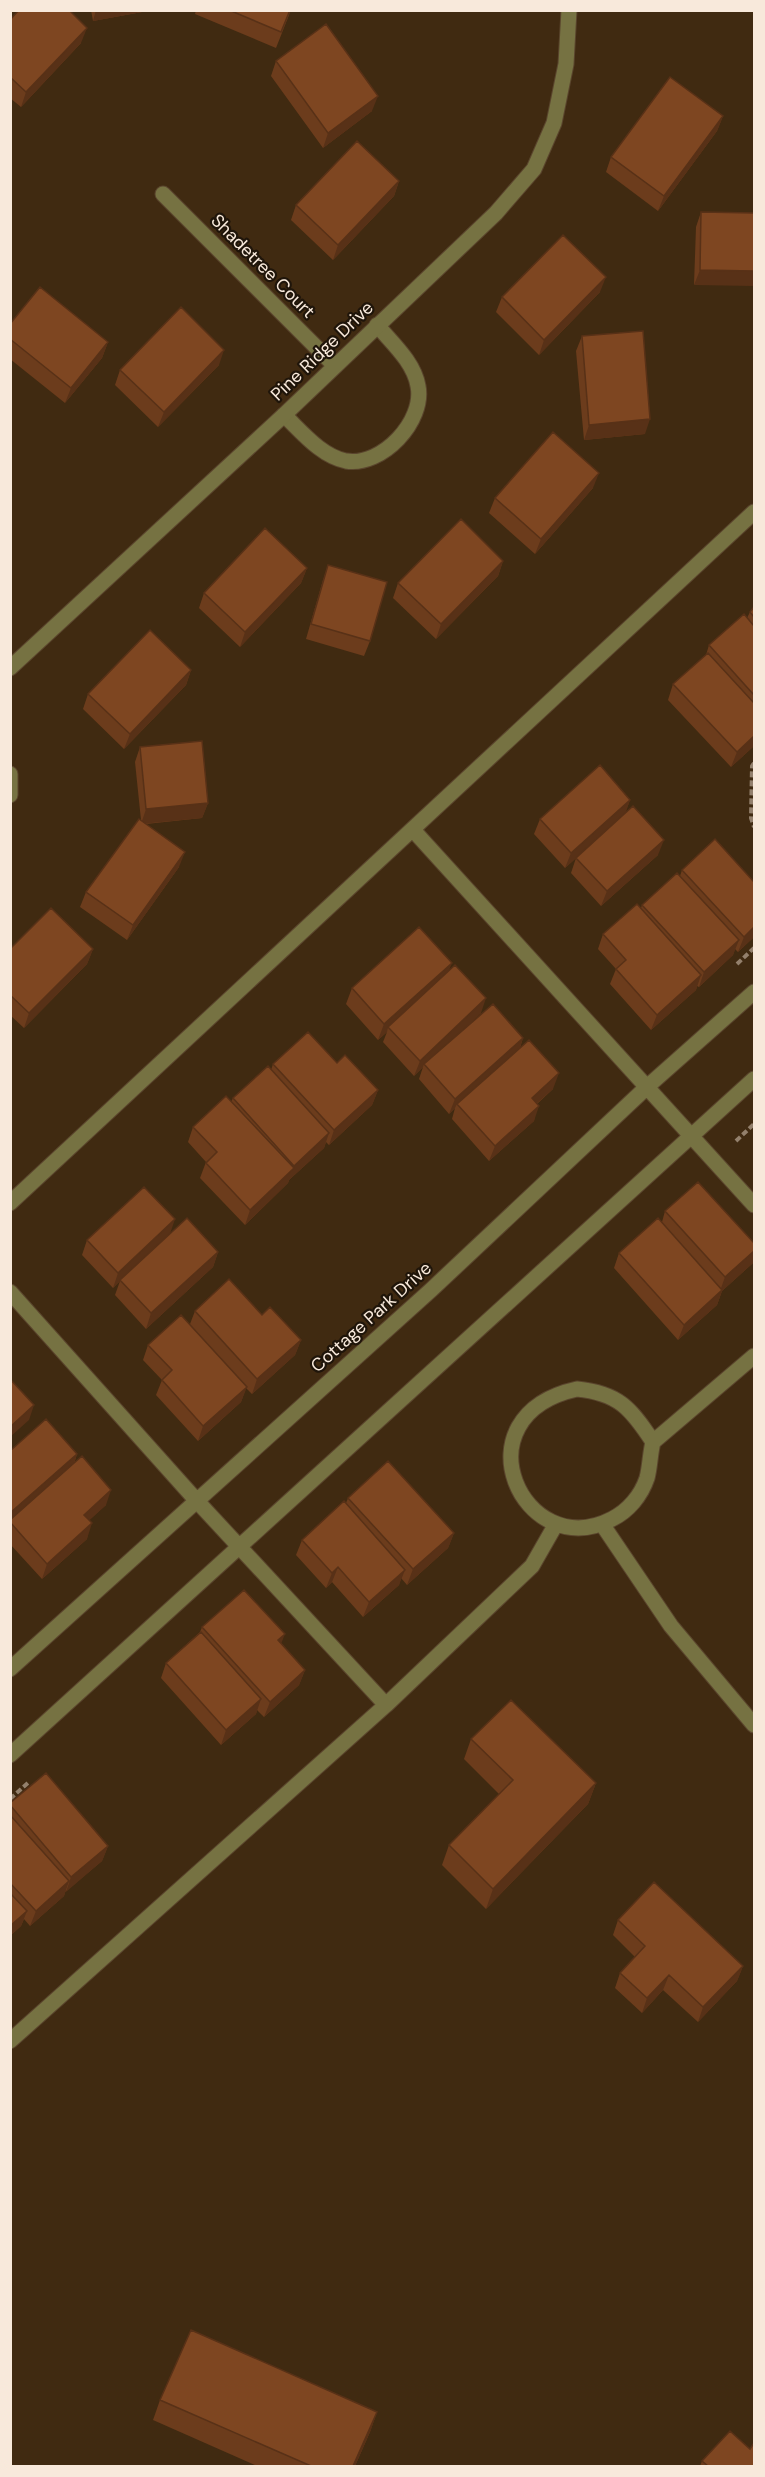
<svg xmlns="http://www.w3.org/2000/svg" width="765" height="2477" viewBox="0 0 765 2477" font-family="'DM Sans',sans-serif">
<rect width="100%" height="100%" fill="#402a11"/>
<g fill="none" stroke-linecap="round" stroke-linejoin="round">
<defs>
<path id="lane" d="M284 415C302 432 321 456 346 461 382 467 425 421 418 386 414 362 392 343 377 325
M10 774V795"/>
<path id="street" d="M163 194 334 365
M10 668 284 415 496 213 534 169 554 123 566 64 569 10
M414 831 754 1205
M10 1203 754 512
M10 1292 196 1500 386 1705
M577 1389C618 1393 631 1408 653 1442 650 1454 650 1467 647 1478 641 1496 628 1511 612 1519 523 1565 455 1416 577 1389Z
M653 1442 754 1356
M602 1524 671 1626 754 1725
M10 1669 431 1290 648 1086 754 992
M10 1755 754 1079
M10 2041 386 1705 532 1566 556 1524"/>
</defs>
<!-- lane casing -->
<use href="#lane" stroke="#5a452d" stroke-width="17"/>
<!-- street casing -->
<use href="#street" stroke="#5a452d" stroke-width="17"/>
<!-- path -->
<path stroke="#93806c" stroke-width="4" stroke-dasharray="6 3" stroke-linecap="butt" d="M754 763 752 766 751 818 754 827
M737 964 754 948
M736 1141 754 1124
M10 1799 30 1781"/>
<!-- lane -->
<use href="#lane" stroke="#767242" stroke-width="15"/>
<!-- street -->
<use href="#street" stroke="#767242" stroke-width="15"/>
</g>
<!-- wall -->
<path fill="#6c3c1c" d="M91 10H153L93 21Z
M196 10H291L276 48 195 14Z
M10 20 81 43 21 107 10 98Z
M276 61 372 111 323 148 271 76Z
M723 116 717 131 658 211 606 172 611 157Z
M399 181 394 196 333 260 291 220 296 205Z
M701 212 754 213 694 285 696 227Z
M600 292 539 355 496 312 502 297Z
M10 324 108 342 102 358 65 403 10 359Z
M582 336 645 434 584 440 576 351Z
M219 365 158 427 115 385 120 370Z
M593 488 535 554 489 513 495 498Z
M503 561 498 576 436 639 393 598 398 583Z
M328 565 370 641 364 656 306 639 323 580Z
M307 568 301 583 240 647 199 608 204 593Z
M754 607V746L731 767 668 700 673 684 706 655 709 645 747 618 750 612Z
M191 670 186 685 124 749 83 709 88 694Z
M140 747 208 803 202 818 146 824 179 867 127 940 80 907 86 892 141 820 135 762Z
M630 800 625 813 658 855 601 906 571 873 576 858 565 868 534 834 540 819Z
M682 870 754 882V937L738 952 735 949 733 955 699 987 697 986 696 990 651 1030 610 984 616 969 598 949 603 934 641 908 642 905 680 876Z
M10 949H93L87 964 24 1028 10 1015Z
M449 970 481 1013 458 1035 523 1038 520 1048 553 1089 537 1104 534 1121 489 1161 452 1119 455 1108 449 1114 419 1079 423 1067 414 1076 383 1042 387 1032 378 1040 346 1004 352 988Z
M337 1063 378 1090 372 1105 329 1145 326 1142 324 1148 289 1180 288 1183 245 1225 200 1178 206 1162 188 1142 193 1127 231 1102 233 1098 271 1070 273 1064Z
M665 1211 753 1263 722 1291 717 1305 678 1340 614 1268 619 1253 662 1222Z
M170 1234 218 1252 213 1267 146 1329 115 1295 120 1281 113 1288 82 1255 87 1240Z
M195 1311 262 1315 301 1340 295 1355 252 1394 246 1388 241 1402 198 1441 156 1395 162 1380 143 1360 148 1345 190 1324Z
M10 1451 77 1454 74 1464 106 1505 89 1520 87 1539 42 1579 10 1544Z
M348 1498 454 1533 448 1548 407 1585 401 1578 399 1585 363 1617 332 1582 326 1588 296 1555 302 1540 346 1503Z
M202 1627 281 1644 305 1670 299 1685 264 1717 257 1710 256 1714 221 1745 161 1678 166 1663 200 1632Z
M471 1739 596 1783 588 1804 486 1909 442 1865 449 1845 499 1794 464 1759Z
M10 1803 108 1846 102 1861 65 1892 64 1896 30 1926 24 1919 21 1926 10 1936Z
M618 1920 743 1966 737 1981 698 2022 663 1990 642 2013 615 1988 620 1973 635 1957 613 1935Z
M160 2400 377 2412 370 2432 355 2466H257L153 2420Z
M750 2449 754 2466H700L702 2461Z"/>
<!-- shaded-wall -->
<path fill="#583117" d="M96 10H153L93 21Z
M87 28 81 43 21 107 26 92Z
M378 96 372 111 323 148 328 133Z
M723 116 717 131 658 211 664 196Z
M399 181 394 196 333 260 338 245Z
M700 270 754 271V286L694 285Z
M606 277 600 292 539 355 544 340Z
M108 342 102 358 65 403 71 388Z
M224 350 219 365 158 427 164 412Z
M650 419 645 434 584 440 589 425Z
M599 473 593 488 535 554 541 539Z
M503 561 498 576 436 639 441 624Z
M307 568 301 583 240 647 245 632Z
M191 670 186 685 124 749 130 734Z
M754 736V746L731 767 737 752Z
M630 800 625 815 565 868 571 853Z
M208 803 202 818 141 824 146 809Z
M664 840 658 855 601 906 607 891Z
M185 852 179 867 127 940 133 925Z
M754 927V937L738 952 744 937Z
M739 940 733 955 699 987 704 972Z
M93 949 87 964 24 1028 29 1013Z
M452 963 446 978 388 1027 387 1032 378 1040 384 1024Z
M701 975 696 990 651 1030 657 1015Z
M486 998 481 1013 425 1065 424 1064 423 1067 414 1076 420 1061Z
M523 1038 518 1053 457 1104 455 1108 449 1114 455 1099Z
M559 1073 553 1089 526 1113 532 1098Z
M378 1090 372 1105 329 1145 334 1130Z
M539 1106 534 1121 489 1161 495 1146Z
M329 1133 324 1148 289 1180 288 1183 245 1225 250 1210 293 1169 294 1166Z
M175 1219 170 1234 113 1288 118 1273Z
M754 1251V1258L753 1263 722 1291 717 1305 678 1340 684 1325 720 1291 725 1277Z
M218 1252 213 1267 146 1329 151 1313Z
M301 1340 295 1355 252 1394 257 1379Z
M247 1387 241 1402 198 1441 203 1426Z
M34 1405 29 1420 10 1437V1427Z
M77 1454 72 1469 10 1522V1513Z
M111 1490 106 1505 79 1530 84 1515Z
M92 1523 87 1539 42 1579 47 1564Z
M454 1533 448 1548 407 1585 413 1569Z
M338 1567 332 1582 326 1588 332 1573Z
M405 1570 399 1585 363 1617 369 1602Z
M285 1634 279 1649 278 1640Z
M305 1670 299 1685 264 1717 270 1702Z
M261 1699 256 1714 221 1745 226 1730Z
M596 1783 588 1804 486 1909 493 1889Z
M108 1846 102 1861 66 1892 71 1877Z
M69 1881 64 1896 30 1926 36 1911Z
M27 1911 21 1926 10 1936V1926Z
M743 1966 737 1981 698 2022 703 2007Z
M669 1975 663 1990 642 2013 647 1998Z
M377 2412 370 2432 355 2466H353Z"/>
<!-- building -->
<path fill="#7e4621" stroke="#583117" stroke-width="1.5" d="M19 10H69L87 28 26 92 10 77V20Z
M229 10H290L281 32Z
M326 24 378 96 328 133 276 61Z
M670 77 723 116 664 196 611 157Z
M357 141 399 181 338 245 296 205Z
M701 212 754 213V271L700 270Z
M563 235 606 277 544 340 502 297Z
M40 287 108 342 71 388 10 339V324Z
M181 307 224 350 164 412 120 370Z
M643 331 650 419 589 425 582 336Z
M553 432 599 473 541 539 495 498Z
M461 519 503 561 441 624 398 583Z
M265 528 307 568 245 632 204 593Z
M328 565 387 582 370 641 311 624Z
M754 607V617L750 612Z
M744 614 754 626V695L709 645Z
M150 630 191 670 130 734 88 694Z
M708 653 754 703V736L737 752 673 684Z
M202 741 208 803 146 809 140 747Z
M600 765 630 800 571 853 540 819Z
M633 806 664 840 607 891 576 858Z
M139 819 185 852 133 925 86 892Z
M715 839 754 882V927L744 937 682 870Z
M677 873 739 940 704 972 642 905Z
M637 904 701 975 657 1015 616 969 626 960 603 934Z
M51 908 93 949 29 1013 10 995V949Z
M419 927 452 963 384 1024 352 988Z
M455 965 486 998 420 1061 388 1027Z
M493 1004 523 1038 455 1099 424 1064Z
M308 1032 337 1063 345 1055 378 1090 334 1130 273 1064Z
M529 1040 559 1073 532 1098 539 1106 495 1146 457 1104Z
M268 1066 329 1133 294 1166 233 1098Z
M226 1096 294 1168 250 1210 206 1163 217 1152 193 1127Z
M698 1182 754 1243V1251L725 1277 665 1211Z
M144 1187 175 1219 118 1273 87 1240Z
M187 1218 218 1252 151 1313 120 1280Z
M658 1218 722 1290 684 1325 619 1253Z
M229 1279 262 1315 270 1307 301 1340 257 1379 195 1311Z
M181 1315 247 1387 203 1426 162 1380 172 1370 148 1345Z
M10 1379 34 1405 10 1427Z
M46 1419 77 1454 10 1513V1451Z
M82 1456 111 1490 84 1515 92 1523 47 1564 10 1522V1520Z
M388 1461 454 1533 413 1569 348 1498Z
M344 1501 405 1570 369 1602 338 1567 332 1573 302 1540Z
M244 1590 285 1634 278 1640 305 1670 270 1702 202 1627Z
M201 1632 261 1699 226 1730 166 1663Z
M511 1700 596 1783 493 1889 449 1845 513 1780 471 1739Z
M46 1773 108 1846 71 1877 10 1805V1803Z
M10 1815 69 1881 36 1911 10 1883Z
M654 1882 743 1966 703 2007 669 1975 647 1998 620 1973 645 1946 618 1920Z
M10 1893 27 1911 10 1926Z
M191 2330 377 2412 353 2466H311L160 2400Z
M730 2431 750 2449 754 2443V2466H708L702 2461Z"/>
<g text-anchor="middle" stroke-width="4.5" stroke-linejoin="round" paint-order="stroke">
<!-- street labels -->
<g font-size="18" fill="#f8e9db" stroke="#1f150a">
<text transform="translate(263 266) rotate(45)" y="6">Shadetree Court</text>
<text transform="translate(322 351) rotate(-44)" y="6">Pine Ridge Drive</text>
<text transform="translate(371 1317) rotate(-42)" y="6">Cottage Park Drive</text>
</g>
</g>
<!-- border -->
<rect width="765" height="2477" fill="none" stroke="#f8e9db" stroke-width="24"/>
</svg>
